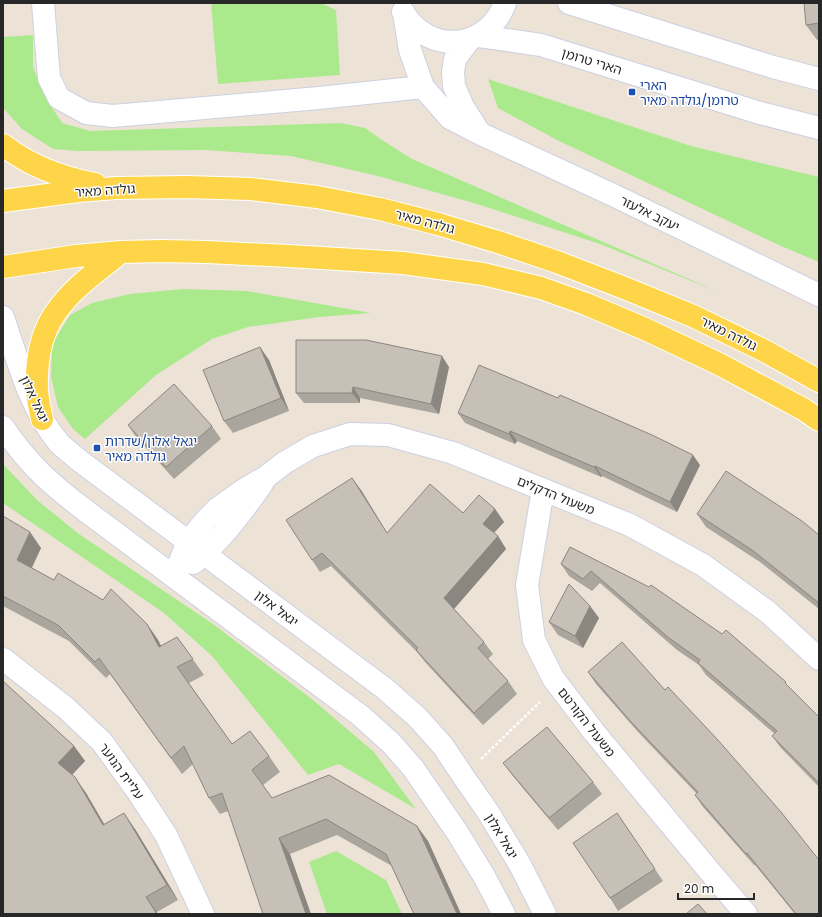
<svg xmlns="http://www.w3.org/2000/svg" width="822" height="917" viewBox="0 0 822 917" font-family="Poppins,'Noto Sans Hebrew',sans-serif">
<rect width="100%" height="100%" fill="#ece3d6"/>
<!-- green -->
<path fill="#abe98d" d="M211 3H321L336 10 340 75 218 84Z
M33 35V67L46 98 62 123 90 131 341 123 365 128 382 140 412 159 721 293 600 244 477 204 378 176 291 156 205 150 78 151 53 149 22 129 3 108V37Z
M488 79 691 146 819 177V262L781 246 557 140 498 108Z
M183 289 247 291 371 313 319 317 248 327 212 339 156 375 85 439 73 429 58 407 51 377 52 344 70 315 92 303 130 294Z
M3 464 38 501 79 534 213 624 313 700 374 752 416 809 339 764 308 775 212 656 164 613 3 503Z
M336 851 386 880 402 914H327L309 862Z"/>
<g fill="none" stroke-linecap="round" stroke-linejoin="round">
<defs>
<path id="minor" d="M43 3 49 78 59 98 86 113 113 116 319 98 423 87
M569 3 773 67 819 79
M403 12C429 56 488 50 505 3
M404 13 410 50 423 87 450 118 481 134 613 195 819 295
M479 36 541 45 760 113 819 128
M470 39 455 59 453 72 454 86 463 107 479 132
M3 317C17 358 30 409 59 443 65 449 73 455 80 461L384 688 417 717 443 746 463 776 488 812 519 863 545 914
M3 427C12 440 22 454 34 466 49 483 68 497 86 511L361 716 391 743 413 768 457 832 484 876 504 914
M543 490 527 585 534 640 553 678 594 732 711 873 746 914
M193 563C207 553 216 542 227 530 240 514 252 499 263 482
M174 576 188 542 206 520 217 509 245 489 266 477 284 463 313 446 350 434 388 435 453 453 630 525 703 565 768 612 819 659
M3 659 66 708 102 742 138 792 166 835 203 914"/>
<path id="major" d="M3 145C30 166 62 178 95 184
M3 201 78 191 116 188 186 187 251 189 317 197 380 209 438 224 498 242 557 262 622 287 693 316 761 349 819 381
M3 267 76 256 121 252 161 251 207 252 289 256 403 263 483 274 541 288 586 304 645 329 719 364 803 409 819 420
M42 419C40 410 38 401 37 391 36 365 40 334 56 312 72 288 99 270 121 252"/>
</defs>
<!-- minor casing -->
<use href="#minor" stroke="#ccd0e2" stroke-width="24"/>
<!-- major casing -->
<use href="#major" stroke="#fff" stroke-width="24"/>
<!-- path -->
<path stroke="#fff" stroke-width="2.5" stroke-dasharray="3 2" stroke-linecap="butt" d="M481 759 540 702"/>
<!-- minor -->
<use href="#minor" stroke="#fff" stroke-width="22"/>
<!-- major -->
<use href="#major" stroke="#fed549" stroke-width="22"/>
</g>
<!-- wall -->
<path fill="#aaa59d" d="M819 3V39L817 40 806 25Z
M269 360 289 411 233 433 224 421Z
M449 367 439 414 360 398V403H304L296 393Z
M458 413 700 465 677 512 602 476 601 477 517 441 515 444 465 423Z
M128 425 212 426 221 439 174 479 136 437Z
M361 490 387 533 463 513 495 509 504 522 494 533 498 536 506 549 454 609 484 642 493 654 488 659 508 681 517 694 483 725 425 662 417 652 331 566 320 572 312 560Z
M697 514 819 535V609L760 562 706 527Z
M3 516 41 548 32 568 54 580 103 600 147 624 158 640 161 646 177 637 204 675 189 683 232 744 269 756 280 772 263 785 272 798 428 841 461 914H414L392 866 337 835 290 854 228 811 220 814 209 798 193 764 182 774 110 674 106 678 69 641 3 606Z
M570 547 790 688 819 717V787L781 748 772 736 775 734 706 675 699 665 677 650 600 583 592 591 569 576 561 564Z
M590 606 599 618 583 648 558 635 549 622Z
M588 672 819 914H795L755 865H754L703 807 695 795 697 794 639 733 596 684Z
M74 746 85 761 72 775 86 793 104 824 135 829 178 900 157 912 158 914H3Z
M503 763 593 782 602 794 558 830 512 775Z
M617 813 663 881 618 911 610 898Z"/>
<!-- shaded-wall -->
<path fill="#8b8680" d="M260 347 269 360 289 411 281 398Z
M442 356 449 367 439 414 431 404Z
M353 387 360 398V403L352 393Z
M510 431 517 441 515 444 509 434Z
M693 455 700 465 677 512 670 502Z
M595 466 602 476 601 477 594 467Z
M352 478 361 490 395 546 387 533Z
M495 509 504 522 491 536 483 524Z
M30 532 41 548 28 575 17 560Z
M498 536 506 549 453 610 444 598Z
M590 606 599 618 583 648 575 636Z
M147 624 158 640 170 663 159 647Z
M74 746 85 761 69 778 58 763Z
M75 777 86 793 114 841 103 825Z
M124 813 135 829 178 900 167 885Z
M417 826 428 841 461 914H457Z
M279 838 290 854 311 914H306Z
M146 897 158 914H157Z"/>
<!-- building -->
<path fill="#c6c0b7" stroke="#8b8680" d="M804 3H819V23L806 25Z
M296 340H366L442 356 431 404 353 387 352 393H296Z
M260 347 281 398 224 421 203 370Z
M479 365 558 398 560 395 652 435 693 455 670 502 595 466 594 467 510 431 509 434 458 413Z
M174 384 212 426 166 467 128 425Z
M726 471 802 521 819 535V603L752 550 697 514Z
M352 478 387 533 430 484 463 513 479 495 495 509 483 524 498 536 444 598 484 642 478 648 508 681 474 713 416 650 418 648 322 553 312 560 286 520Z
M3 516 30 532 17 560 54 580 58 573 103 600 111 589 147 624 159 647 177 637 193 659 177 667 232 744 250 731 269 756 252 770 272 798 329 775 417 826 457 914H414L386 854 326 819 279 838 306 914H263L222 793 209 798 184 746 171 758 99 658 95 662 58 625 3 596Z
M570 547 649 587 651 585 722 634 726 630 786 682 785 683 819 717V783L772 736 777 731 698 663 700 660 669 638 591 571 583 579 561 564Z
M569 584 590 606 575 636 549 622Z
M622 642 665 690 668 687 717 739 781 812 819 860V914H796L747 853 746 854 695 795 698 792 631 722 588 672Z
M4 682 74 746 58 763 75 777 103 825 124 813 167 885 146 897 157 914H3V684Z
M547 727 593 782 549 818 503 763Z
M617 813 655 869 610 898 573 843Z
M698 904 707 914H686Z"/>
<!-- markers -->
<g fill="#1a4fb4" stroke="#fff" stroke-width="1.5">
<rect x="628" y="88" width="8" height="8" rx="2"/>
<rect x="93" y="444" width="8" height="8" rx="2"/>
</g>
<g text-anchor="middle" stroke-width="3" stroke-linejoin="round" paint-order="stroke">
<!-- street labels -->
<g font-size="13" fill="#272727" stroke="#fff">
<text transform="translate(592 61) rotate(17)" y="5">הארי טרומן</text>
<text transform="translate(105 190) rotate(-4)" y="5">גולדה מאיר</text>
<text transform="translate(650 213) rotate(26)" y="5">יעקב אלעזר</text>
<text transform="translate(425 221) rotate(15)" y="5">גולדה מאיר</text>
<text transform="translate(729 333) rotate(26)" y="5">גולדה מאיר</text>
<text transform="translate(35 399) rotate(65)" y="5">יגאל אלון</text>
<text transform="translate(556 495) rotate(22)" y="5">משעול הדקלים</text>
<text transform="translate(277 608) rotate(37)" y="5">יגאל אלון</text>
<text transform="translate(587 722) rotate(52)" y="5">משעול הקורטם</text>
<text transform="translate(122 771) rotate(54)" y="5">עליית הנוער</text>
<text transform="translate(502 836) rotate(59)" y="5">יגאל אלון</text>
</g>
<!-- transit labels -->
<g font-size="13" fill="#164399" stroke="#fff" text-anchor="start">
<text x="640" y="90">הארי<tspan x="640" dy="15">טרומן/גולדה מאיר</tspan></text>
<text x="105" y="446">יגאל אלון/שדרות<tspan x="105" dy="15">גולדה מאיר</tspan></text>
</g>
</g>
<!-- border -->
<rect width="822" height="917" fill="none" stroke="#272727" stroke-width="8"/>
<!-- scale -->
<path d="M678 893v6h76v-6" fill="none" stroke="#272727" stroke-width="2"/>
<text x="684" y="893" font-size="12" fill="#272727" stroke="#ffffff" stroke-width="3" paint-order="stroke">20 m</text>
</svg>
